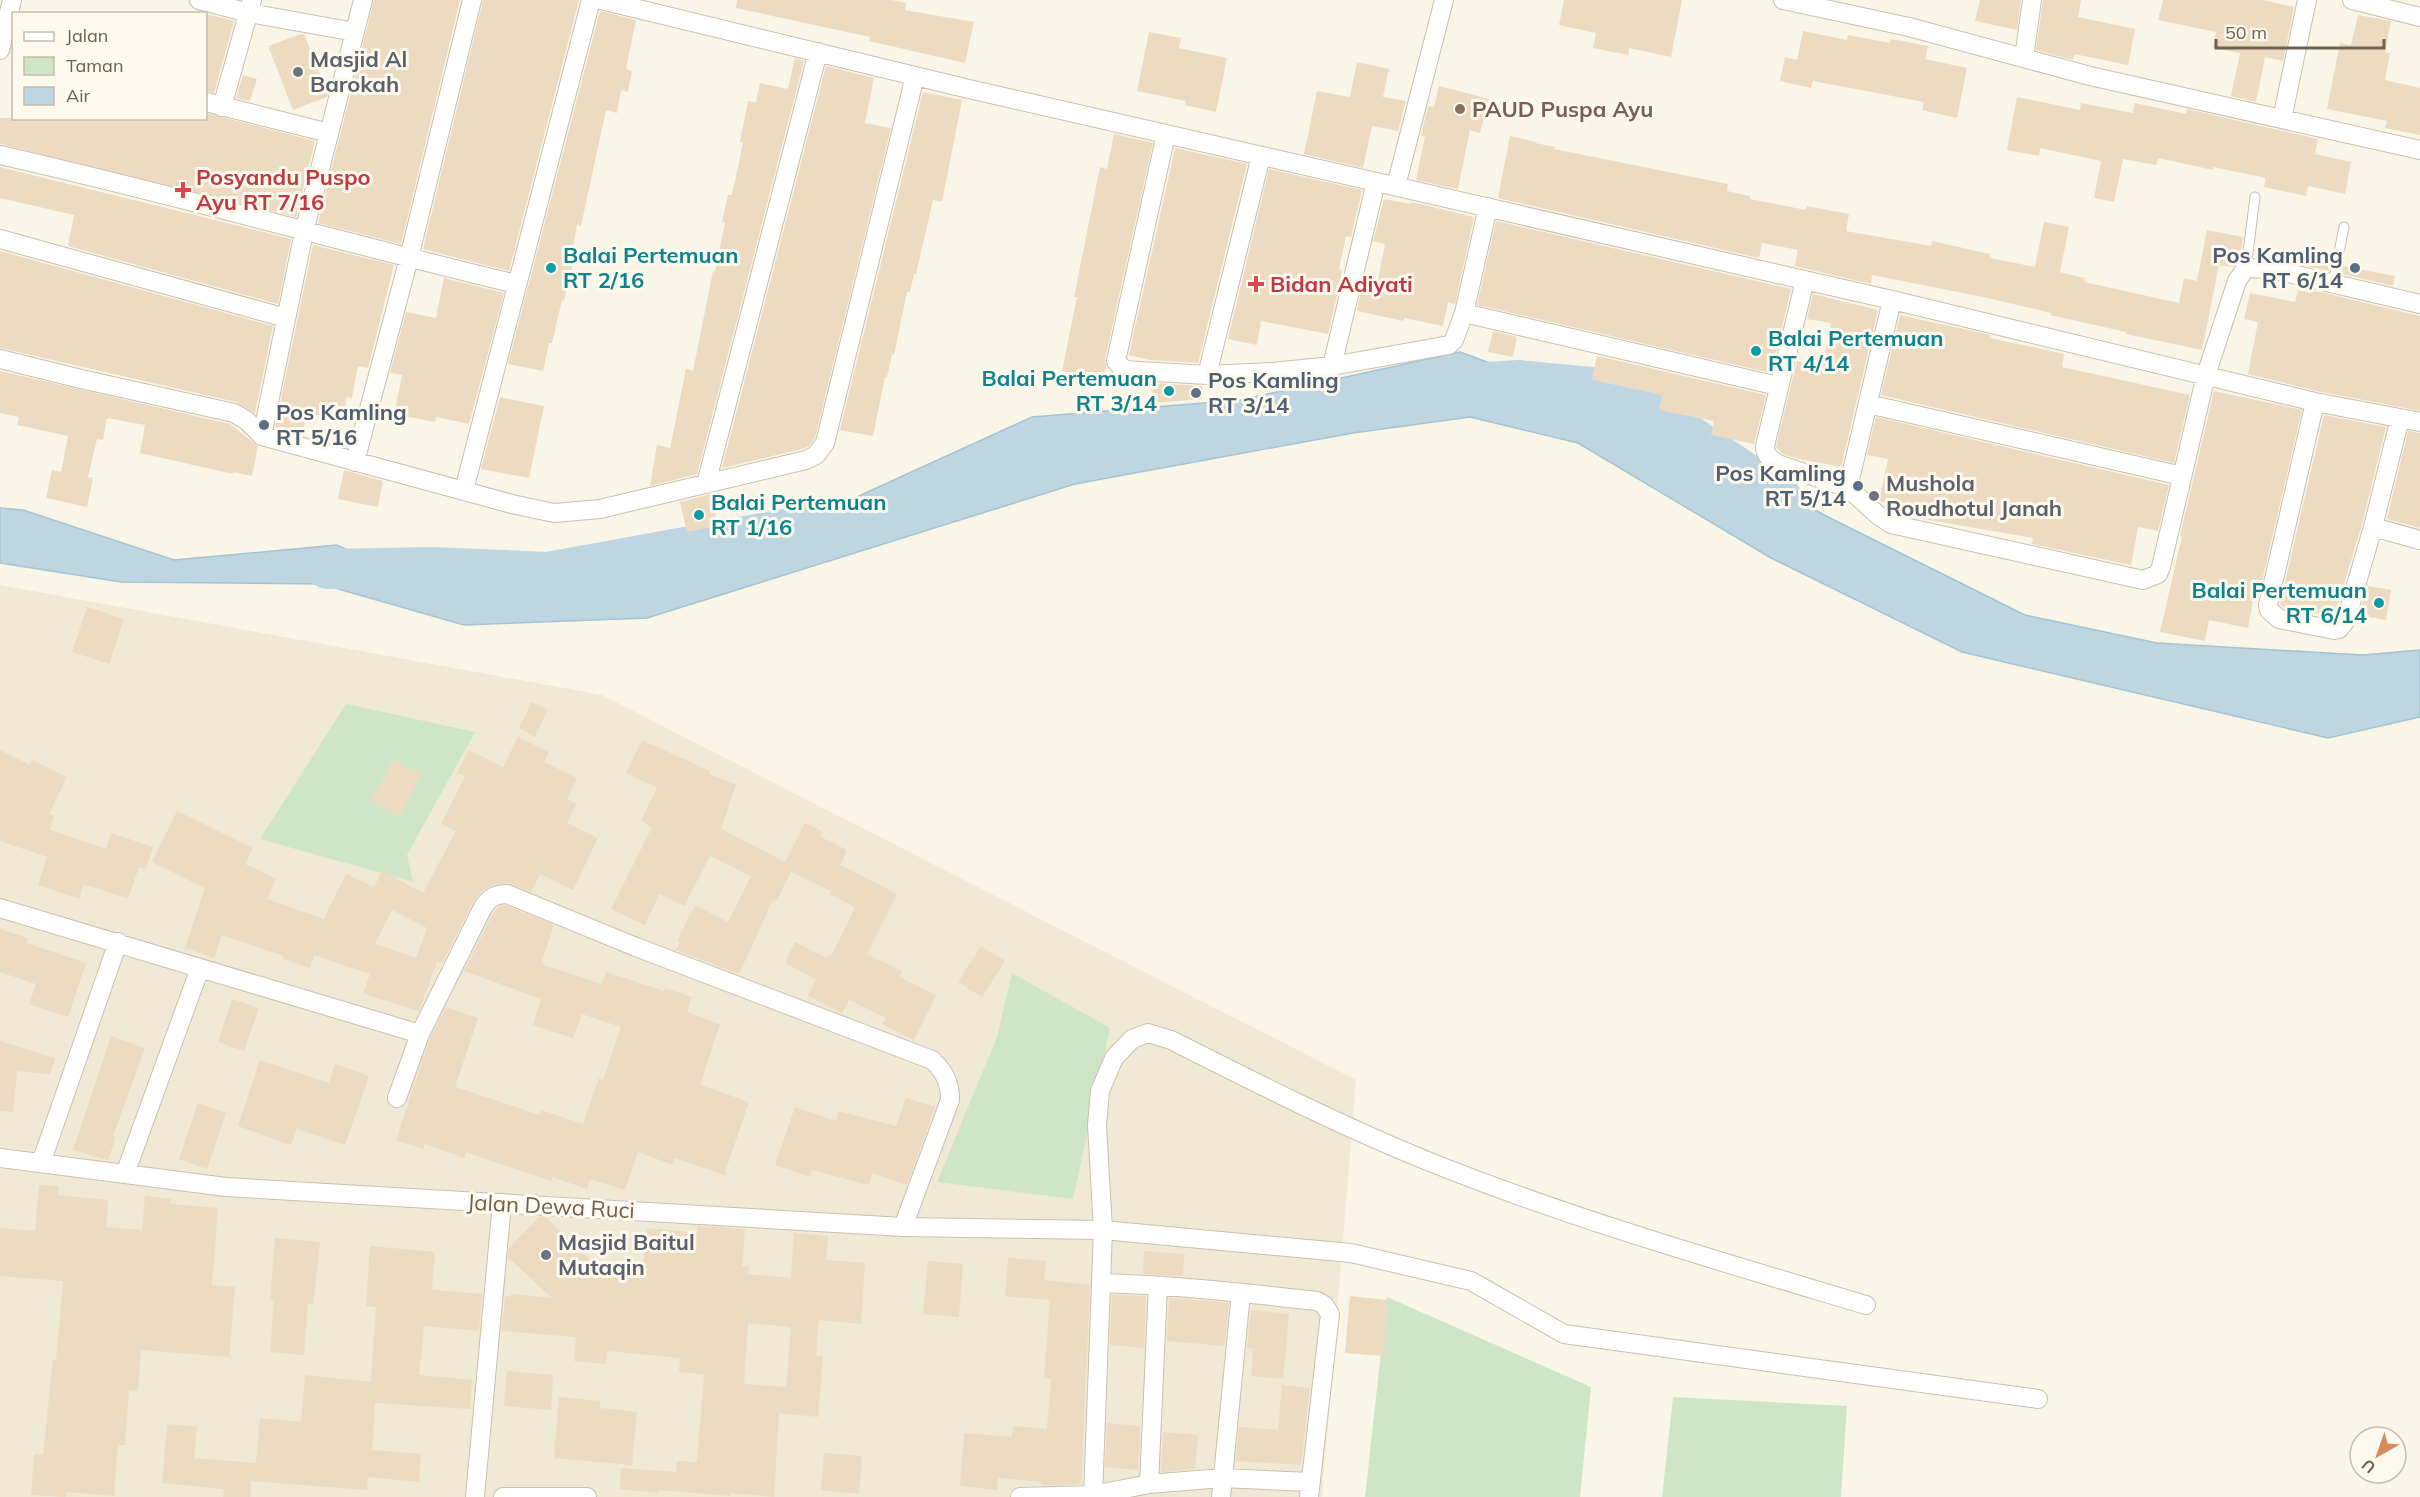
<svg xmlns="http://www.w3.org/2000/svg" width="2420" height="1497" viewBox="0 0 2420 1497" font-family="Mulish,sans-serif">
<rect width="100%" height="100%" fill="#faf6e7"/>
<!-- residential -->
<path fill="#f0e9d6" d="M0 585 602 695 1356 1080 1322 1497H0Z"/>
<!-- green -->
<path fill="#cee6c7" d="M346 704 475 732 407 855 413 882 260 839Z
M1012 973 1110 1028 1073 1199 937 1182 997 1037Z
M1387 1297 1591 1387 1580 1497H1365Z
M1673 1397 1847 1406 1841 1497H1662Z"/>
<!-- water -->
<path fill="#bdd6e1" stroke="#a5c3d1" stroke-width="1.5" d="M1460 352 1677 432 1828 517 2025 615 2157 643 2363 655 2420 650V717L2328 738 1962 652 1771 558 1578 443 1470 417 1353 433 1075 484 647 618 464 625 321 584 121 582 0 563V508L23 510 174 560 337 545 412 581 614 572 771 536 1032 417 1240 400Z"/>
<g fill="none" stroke-linecap="round" stroke-linejoin="round">
<!-- river -->
<path stroke="#bdd6e1" stroke-width="40" d="M1487 382 1519 380 1622 390 1781 496
M327 569 432 567 548 572 806 525 840 516"/>
</g>
<!-- building -->
<path fill="#ecdac1" fill-rule="evenodd" d="M374 0H460L401 244 318 223Z
M483 0H579L509 271 423 249Z
M737 0H892L906 3 905 10 974 22 965 63 869 41 870 37 736 8Z
M1564 0H1682L1671 57 1629 48 1628 55 1593 48 1596 33 1559 25Z
M1980 0H2021L2017 30 1975 21Z
M2043 0H2081L2078 17 2135 29 2128 65 2074 54 2073 60 2036 50Z
M2163 0H2263L2294 7 2283 61 2265 57 2256 102 2231 96 2240 53 2213 48 2216 32 2158 20Z
M600 11 636 20 626 69 632 71 628 92 621 90 617 113 606 110 581 226 577 225 570 262 573 263 564 301 562 300 552 343H549L543 371 508 364Z
M206 14 234 21 214 93 206 91Z
M2358 15 2391 21 2385 52 2390 53 2385 80 2420 88V135L2385 128 2387 121 2327 109 2340 43 2351 45Z
M1803 31 1847 40 1848 35 1890 43 1891 39 1928 46 1925 59 1967 68 1957 118 1922 110 1924 102 1813 81 1811 88 1780 81 1785 57 1797 60Z
M1149 32 1181 38 1179 48 1227 58 1216 112 1185 105 1186 101 1137 91Z
M301 34H304L328 94 327 97 293 110 268 46Z
M795 58 804 61 697 474 650 486 657 445 670 448 686 369 693 371 713 271 715 272 725 223 722 222 728 195H732L743 143 740 142 748 101 756 102 760 83 788 89Z
M1357 62 1389 69 1383 97 1406 101 1398 131 1372 126 1363 168 1304 154 1317 91 1350 97Z
M826 66 874 78 865 123 891 128 815 438 809 446 802 449 722 468Z
M243 75 257 79 250 101 236 98Z
M1439 86 1489 99 1480 133 1470 130 1458 189 1416 180 1425 137 1421 136 1428 106 1434 107Z
M923 92 962 100 942 202 933 200 916 274H914L910 292H907L894 355 892 354 887 377H885L873 436 840 430Z
M2017 97 2080 110 2081 103 2133 113 2135 103 2186 114 2187 109 2318 139 2315 154 2351 162 2345 194 2308 186 2306 196 2264 187 2266 178 2213 167V170L2158 158 2156 165 2123 159 2114 202 2094 198 2101 161 2040 148 2039 156 2007 150Z
M206 113 315 141 296 217 0 144V118H206Z
M1114 134 1153 143 1105 359 1106 366 1103 379 1062 371 1077 297H1074L1100 167 1107 169Z
M1510 136 1536 142 1535 143 1555 147 1554 149 1728 184 1727 191 1750 196V199L1806 210 1807 206 1849 214 1846 231 1931 246 1932 241 1990 254V258L2035 267 2044 222 2069 227 2060 272 2085 278 2084 282 2179 303 2184 278 2197 281 2207 230 2243 237 2240 258 2233 267 2219 265 2202 350 2126 334V332L2050 315 2051 313 1988 298 1872 275 1871 284 1795 266 1798 250 1762 243 1759 258 1498 198Z
M1175 148 1247 164 1198 363 1150 360 1129 355Z
M0 167 291 239 278 304 68 246 74 215 0 198Z
M1269 169 1362 190 1351 237 1346 236 1339 269 1342 270 1340 283 1328 334 1261 321 1257 345 1228 339Z
M1384 199 1411 204V202L1474 217 1455 304 1448 302 1443 326 1404 318V321L1357 311 1362 287 1376 290 1385 244 1373 241Z
M1496 221 1791 289 1771 373 1477 305Z
M313 245 394 265 368 368 358 366 352 398 347 397 342 420 307 413 302 435 275 428Z
M0 251 273 326 255 413 236 402 0 348Z
M2305 256 2330 261 2328 271 2303 265Z
M2343 266 2395 276 2393 286 2342 274Z
M444 278 504 293 469 424 436 417 435 422 394 414 402 375 390 373 406 312 436 318Z
M2299 287 2420 316V411L2317 391 2248 374 2258 322 2244 319 2250 293 2295 302Z
M1813 294 1878 310 1841 467 1799 459 1783 454 1776 447 1797 361 1822 366 1831 323 1807 319Z
M1900 315 1990 335V338L2064 354 2062 367 2190 395 2174 463 1881 395Z
M1493 331 1517 337 1513 357 1488 352Z
M1597 356 1766 395 1754 444 1711 435 1714 421 1659 410 1662 395 1592 380Z
M0 371 230 424 258 446 252 476 233 472V474L140 453 145 425 107 418 103 440 97 439 88 477 93 478 87 507 46 498 52 470 61 472 68 436 17 425 19 417 0 413Z
M1152 383 1202 386V399L1154 403Z
M2214 391 2302 410 2257 602 2253 601 2248 628 2209 620 2205 641 2160 632 2182 536H2180Z
M500 397 544 406 529 478 481 469Z
M2324 415 2386 427 2362 524 2334 617 2283 607 2280 604Z
M1876 417 2169 485 2158 531 2138 527 2131 565 2032 544 2033 538 1900 515 1902 506 1879 501 1888 459 1867 455Z
M2408 431 2420 433V528L2387 519Z
M344 470 383 481 378 507 338 499Z
M711 494 718 526 687 532 680 502Z
M2368 586 2391 590 2386 620 2359 615Z
M87 607 124 619 109 664 72 652Z
M532 702 548 710 535 737 519 728Z
M518 737 549 752 544 762 577 778 567 799 576 804 567 823 598 838 573 890 540 874 531 892 507 883 492 885 481 892 473 902 442 963 437 962 419 1011 363 994 370 974 314 955 310 968 283 959 284 956 222 935 214 958 185 948 205 888 152 862 177 811 253 848 245 864 276 879 267 899 324 919 346 874 374 887 382 871 423 893 456 831 441 824 465 776 457 773 469 750 503 767ZM392 910 427 928 416 958 375 944Z
M642 740 710 771 708 774 736 784 721 829 785 862 805 823 822 831 819 836 847 850 840 865 897 894 867 954 902 971 899 977 936 995 914 1040 882 1024 886 1018 849 1000 842 1013 808 996 816 979 785 963 795 942 827 958 828 955 831 956 855 907 829 894 831 891 791 872 777 901 773 900 739 974 676 950 680 942 677 941 695 905 728 922 751 876 710 856 684 906 660 894 645 925 611 909 652 827 641 821 657 788 626 773Z
M0 750 30 765 32 760 67 777 49 814 54 816 50 830 106 849 111 833 153 847 146 869 139 867 128 899 84 884 79 899 38 885 47 857 0 841Z
M392 760 421 774 400 816 371 802Z
M505 905 554 925 541 964 602 984 606 972 664 991 665 988 692 997 687 1012 720 1024 700 1085 749 1102 724 1175 675 1158 673 1165 638 1152 625 1190 590 1179 587 1189 552 1177 551 1181 466 1152 464 1158 425 1144 423 1149 396 1140 430 1038 446 1007 478 1018 455 1087 540 1115 541 1110 583 1124 599 1078 603 1080 621 1027 582 1014 573 1038 533 1025 541 999 464 971 493 913 499 907Z
M0 929 28 938 26 943 86 963 68 1017 29 1004 36 984 0 972Z
M981 946 1005 961 982 997 958 982Z
M232 999 259 1008 244 1051 218 1042Z
M111 1036 145 1048 113 1136 116 1137 108 1160 73 1150Z
M0 1041 55 1058 50 1074 17 1071 13 1112 0 1111Z
M260 1060 329 1083 335 1064 369 1076 345 1145 297 1129 291 1145 238 1126Z
M906 1098 935 1107 907 1185 872 1173 869 1185 812 1170 810 1177 775 1165 795 1107 836 1121 838 1111 896 1126Z
M198 1103 226 1113 207 1169 179 1159Z
M39 1185 59 1186 58 1195 108 1200 106 1227 142 1230 145 1196 171 1199V1204L218 1208 212 1285 235 1287 229 1357 141 1350 138 1391 129 1390 125 1445H118L114 1496 67 1492 66 1497 31 1495 34 1454 43 1455 53 1360H56L63 1281 0 1276V1228L35 1231Z
M539 1217H545L593 1263 643 1267 647 1228 697 1233V1226L745 1229 742 1266 749 1267 748 1274 791 1278 794 1233 828 1236 826 1260 865 1263 861 1324 819 1320 816 1356H823L818 1417 779 1413 774 1497 731 1493V1496L659 1490V1493L620 1489 621 1468 676 1472 677 1461 697 1462 704 1374 679 1372 680 1358 607 1351 606 1364 574 1361 576 1337 502 1331 505 1296 510 1297 511 1294 552 1298 508 1257 509 1248ZM748 1323 791 1327 786 1387 744 1384Z
M275 1238 320 1242 313 1304H308L304 1355 270 1352 274 1301 270 1300Z
M370 1246 435 1252 432 1290 482 1294 479 1331 424 1326 419 1375 472 1380 470 1409 375 1403 372 1450 421 1454 419 1482 368 1477 367 1490 251 1481 250 1497H223L224 1489 162 1483 167 1424 197 1427 194 1458 256 1463 260 1418 301 1422 305 1375 371 1382 376 1307 366 1306Z
M1144 1251 1184 1254 1183 1276 1143 1274Z
M1008 1258 1046 1261 1044 1280 1090 1285 1081 1484 1041 1485V1482L998 1478 997 1490 960 1486 964 1433 1012 1437 1013 1426 1047 1429 1051 1379H1044L1050 1300 1005 1296Z
M928 1261 963 1264 959 1317 923 1314Z
M1112 1295 1146 1296 1144 1348 1110 1345Z
M1350 1296 1388 1300 1383 1356 1345 1353Z
M1169 1298 1229 1303 1224 1346 1167 1341Z
M1251 1310 1289 1314 1283 1379 1251 1376 1253 1349 1247 1348Z
M507 1371 553 1375 551 1410 504 1406Z
M1282 1385 1310 1388 1301 1465 1236 1461 1239 1427 1278 1430Z
M559 1397 600 1401V1408L637 1412 632 1465 554 1458Z
M1107 1423 1140 1426 1138 1470 1105 1467Z
M1163 1432 1198 1435 1195 1469 1161 1472Z
M824 1453 862 1456 859 1494 821 1490Z"/>
<g fill="none" stroke-linecap="round" stroke-linejoin="round">
<defs>
<path id="service" d="M2246 268 2255 197
M2333 283 2344 227"/>
<path id="minor" d="M199 0 249 13 355 32
M601 0 969 89 1892 300 2315 402 2420 422
M1783 0 1909 27 2090 76 2420 150
M2352 0 2420 17
M0 50 12 0
M2024 58 2032 0
M206 102 329 133
M222 107 252 0
M2282 119 2307 0
M1166 134 1116 361 1124 370 1207 375 1261 156
M0 155C173 194 344 243 516 284
M1396 186 1444 0
M1488 207 1464 313 1778 386
M0 239 286 318
M1805 280 1765 446C1765 455 1770 459 1778 464L1848 488 1879 516 1891 524 2143 580 2158 574 2161 567 2206 375 2237 281 2246 268 2271 269 2420 304
M0 359 81 379 234 413 246 420 262 436 512 504 554 513 600 509 806 460 816 455 825 443 915 76
M1332 366 1449 345 1454 340 1464 313
M1207 375 1273 372 1332 366 1376 182
M2315 402 2268 605 2269 610 2279 619 2334 630 2339 629 2346 620 2373 527 2400 418
M1868 404 2182 476
M262 436 304 232 363 0
M355 462 409 258 472 0
M706 484 818 52
M1848 488 1892 300
M464 490 591 0
M2373 527 2420 540
M0 908 420 1034 483 907C490 897 496 894 507 894L636 947 932 1060C945 1072 950 1083 950 1100L903 1227
M397 1098 420 1034
M0 1158 226 1187 903 1227 1103 1230 1351 1253 1471 1281 1564 1334 2038 1399
M41 1163 118 942
M125 1174 200 968
M1101 1283C1173 1285 1246 1293 1317 1301L1324 1305 1330 1314 1309 1497
M1149 1484 1158 1286
M475 1497 502 1203
M503 1497H587
M1020 1497 1093 1495 1149 1484 1222 1478 1310 1482
M1093 1497 1103 1230 1097 1125 1100 1091 1114 1058 1132 1039 1148 1033 1171 1040C1256 1083 1341 1126 1430 1162 1572 1219 1719 1261 1866 1305
M1221 1497 1241 1293"/>
</defs>
<!-- service casing -->
<use href="#service" stroke="#cabfae" stroke-width="11"/>
<!-- minor casing -->
<use href="#minor" stroke="#cabfae" stroke-width="20"/>
<!-- service -->
<use href="#service" stroke="#fff" stroke-width="9"/>
<!-- minor -->
<use href="#minor" stroke="#fff" stroke-width="18"/>
</g>
<!-- markers -->
<g fill="#6b7280" stroke="#fdf9ed" stroke-width="2">
<circle cx="298" cy="72" r="6"/>
<circle cx="1874" cy="496" r="6"/>
<circle cx="546" cy="1255" r="6"/>
</g>
<circle fill="#8d6e63" stroke="#fdf9ed" stroke-width="2" cx="1460" cy="109" r="6"/>
<g fill="#e0444e" stroke="#fdf9ed" stroke-width="2">
<path d="M180 181h6v6h6v6h-6v6h-6v-6h-6v-6h6z"/>
<path d="M1253 275h6v6h6v6h-6v6h-6v-6h-6v-6h6z"/>
</g>
<g fill="#0f9aa8" stroke="#fdf9ed" stroke-width="2">
<circle cx="551" cy="268" r="6"/>
<circle cx="1756" cy="351" r="6"/>
<circle cx="1169" cy="391" r="6"/>
<circle cx="699" cy="515" r="6"/>
<circle cx="2379" cy="603" r="6"/>
</g>
<g fill="#5c6f8a" stroke="#fdf9ed" stroke-width="2">
<circle cx="2355" cy="268" r="6"/>
<circle cx="1196" cy="393" r="6"/>
<circle cx="264" cy="425" r="6"/>
<circle cx="1858" cy="486" r="6"/>
</g>
<g text-anchor="middle" stroke-width="6" stroke-linejoin="round" paint-order="stroke">
<!-- worship labels -->
<g font-size="22" font-weight="bold" fill="#5b616d" stroke="#fdf9ed" text-anchor="start">
<text x="310" y="67">Masjid Al<tspan x="310" dy="25">Barokah</tspan></text>
<text x="1886" y="491">Mushola<tspan x="1886" dy="25">Roudhotul Janah</tspan></text>
<text x="558" y="1250">Masjid Baitul<tspan x="558" dy="25">Mutaqin</tspan></text>
</g>
<!-- education labels -->
<g font-size="22" font-weight="bold" fill="#785e54" stroke="#fdf9ed" text-anchor="start">
<text x="1472" y="117">PAUD Puspa Ayu</text>
</g>
<!-- health labels -->
<g font-size="22" font-weight="bold" fill="#be3a42" stroke="#fdf9ed" text-anchor="start">
<text x="196" y="185">Posyandu Puspo<tspan x="196" dy="25">Ayu RT 7/16</tspan></text>
<text x="1270" y="292">Bidan Adiyati</text>
</g>
<!-- culture labels -->
<g font-size="22" font-weight="bold" fill="#0d838f" stroke="#fdf9ed" text-anchor="start">
<text x="563" y="263">Balai Pertemuan<tspan x="563" dy="25">RT 2/16</tspan></text>
<text x="1768" y="346">Balai Pertemuan<tspan x="1768" dy="25">RT 4/14</tspan></text>
<text x="1157" y="386" text-anchor="end">Balai Pertemuan<tspan x="1157" dy="25">RT 3/14</tspan></text>
<text x="711" y="510">Balai Pertemuan<tspan x="711" dy="25">RT 1/16</tspan></text>
<text x="2367" y="598" text-anchor="end">Balai Pertemuan<tspan x="2367" dy="25">RT 6/14</tspan></text>
</g>
<!-- service labels -->
<g font-size="22" font-weight="bold" fill="#4e5e75" stroke="#fdf9ed" text-anchor="end">
<text x="2343" y="263">Pos Kamling<tspan x="2343" dy="25">RT 6/14</tspan></text>
<text x="1208" y="388" text-anchor="start">Pos Kamling<tspan x="1208" dy="25">RT 3/14</tspan></text>
<text x="276" y="420" text-anchor="start">Pos Kamling<tspan x="276" dy="25">RT 5/16</tspan></text>
<text x="1846" y="481">Pos Kamling<tspan x="1846" dy="25">RT 5/14</tspan></text>
</g>
<!-- street labels -->
<g font-size="22" fill="#70604e" stroke="#fdf9ed">
<text transform="translate(551 1206) rotate(3)" y="8">Jalan Dewa Ruci</text>
</g>
</g>
<!-- legend -->
<rect x="12" y="12" width="195" height="108" fill="#fdf9ed" stroke="#c5bcad" stroke-width="1.5"/>
<rect x="24" y="32" width="30" height="9" fill="#ffffff" stroke="#c5bcad" stroke-width="1.5"/>
<text x="66" y="42" font-size="18" fill="#70604e">Jalan</text>
<rect x="24" y="57" width="30" height="18" fill="#cee6c7" stroke="#c5bcad" stroke-width="1.5"/>
<text x="66" y="72" font-size="18" fill="#70604e">Taman</text>
<rect x="24" y="87" width="30" height="18" fill="#bdd6e1" stroke="#c5bcad" stroke-width="1.5"/>
<text x="66" y="102" font-size="18" fill="#70604e">Air</text>
<!-- north arrow -->
<g transform="translate(2378 1455) rotate(220)"><circle r="28" fill="#fdf9ed" stroke="#c5bcad" stroke-width="1.5"/>
<path d="M0-4.5L10 22L0 15L-10 22Z" fill="#d58b5a"/>
<text y="-9" font-size="16" font-weight="bold" text-anchor="middle" fill="#70604e">U</text>
</g>
<!-- scale -->
<path d="M2216 39v9h168v-9" fill="none" stroke="#70604e" stroke-width="3"/>
<text x="2225" y="39" font-size="18" fill="#70604e" stroke="#fdf9ed" stroke-width="4.5" paint-order="stroke">50 m</text>
</svg>
